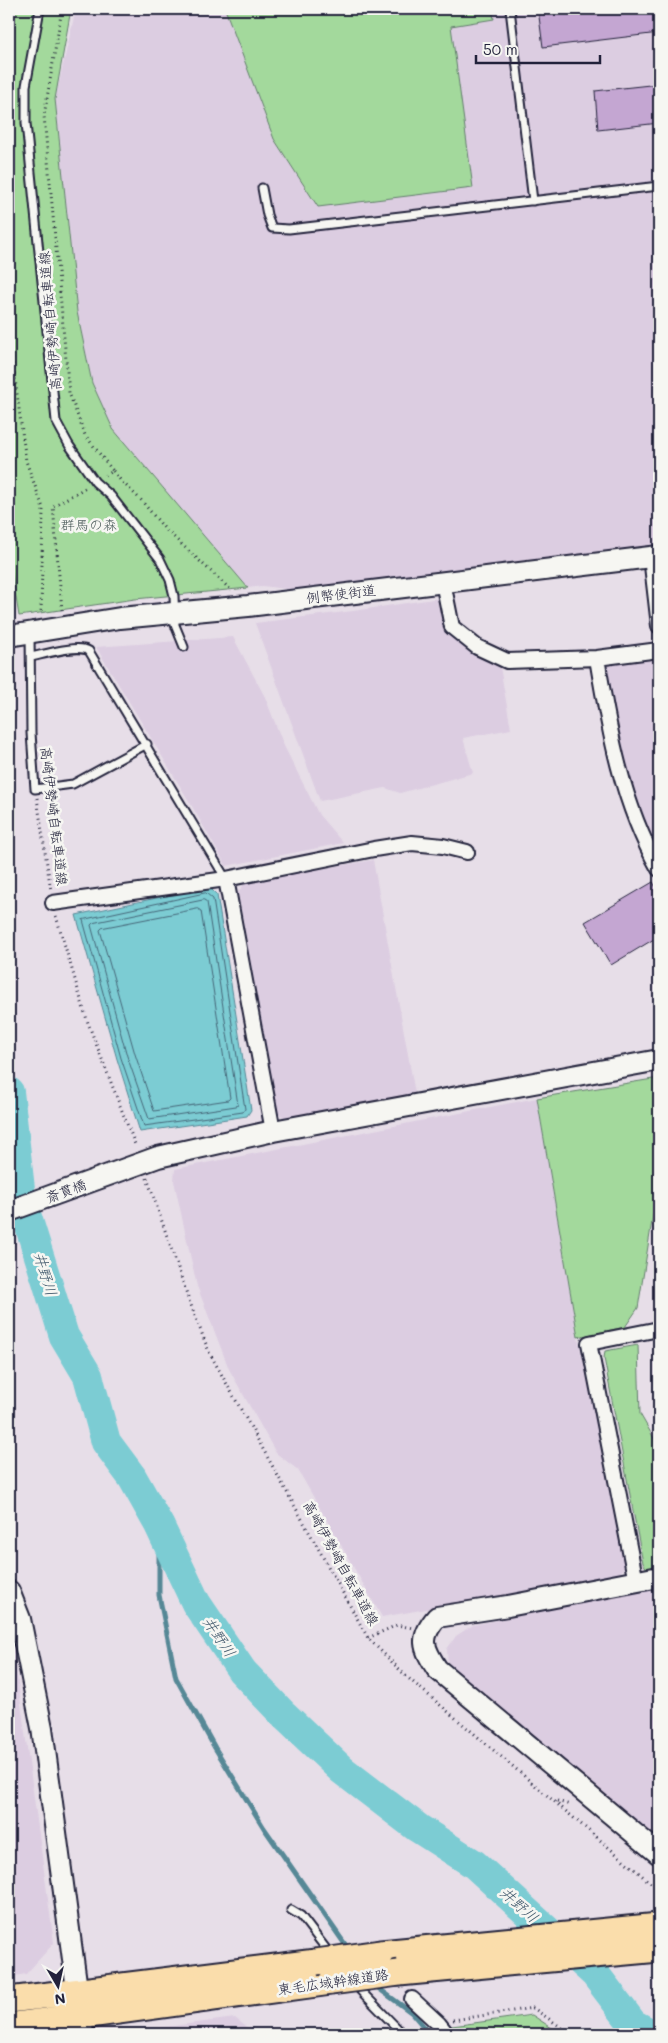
<svg xmlns="http://www.w3.org/2000/svg" width="668" height="2043" viewBox="0 0 668 2043" font-family="Mali,'Klee One',sans-serif">
<rect width="100%" height="100%" fill="#e7dee8"/>
<filter id="ink" filterUnits="userSpaceOnUse"><feTurbulence type="fractalNoise" baseFrequency=".02" numOctaves="2"/><feDisplacementMap in="SourceGraphic" scale="10" xChannelSelector="R" yChannelSelector="G"/><feConvolveMatrix kernelMatrix="1 2 1 2 8 2 1 2 1" color-interpolation-filters="sRGB"/></filter>
<g filter="url(#ink)">
<!-- built -->
<path fill="#dccde1" d="M76 9H659V544L467 572 300 591 263 586 248 588 113 429 92 383 77 312 55 99Z
M440 598 476 654 500 667 511 729 463 738 473 773 400 793 385 788 320 801 255 623 353 611Z
M233 637 265 697 284 746 319 815 343 843 226 866 189 801 96 647Z
M659 658V846L650 847 637 819 601 670 606 663Z
M373 860 416 1099 291 1123 278 1113 238 893 246 881Z
M537 1098 578 1337 626 1563 620 1574 382 1617 298 1470 276 1453 229 1369 197 1286 174 1181 175 1169Z
M659 1587V1850L448 1667 447 1649 456 1636 473 1625Z
M9 1635 13 1646 54 1943 26 1974 9 1977Z
M235 2018 255 2034H131L134 2031Z"/>
<!-- green -->
<path fill="#a3d99c" stroke="#627e6c" d="M9 9H71L55 99 77 312 92 383 113 429 248 588 135 599 19 616 9 556Z
M225 9H492L494 19 451 26 473 188 318 207 274 139Z
M659 1078V1178L638 1308 625 1327 578 1337 537 1098Z
M638 1345 640 1414 659 1447V1567L647 1569 643 1563 604 1358 605 1351Z
M532 2015 561 2034H452L448 2030 452 2026Z"/>
<!-- water -->
<path fill="#7bccd3" stroke="#578896" d="M209 887 217 895 251 1110 247 1116 140 1132 117 1059 76 915Z"/>
<g fill="none" stroke-linecap="round" stroke-linejoin="round">
<!-- shore -->
<path stroke="#466678" stroke-width="1" d="M206 893 213 899 245 1109 243 1112 144 1126 121 1058 83 920Z
M204 900 207 902 238 1105 236 1106 149 1119 127 1056 91 925 93 923Z
M198 909 201 911 230 1098 228 1100 154 1111 135 1054 100 930 102 928Z"/>
<!-- stream -->
<path stroke="#578896" stroke-width="5" d="M159 1525V1595L176 1678 215 1748 264 1828 349 1950
M374 1985 412 2013 430 2034"/>
<!-- river -->
<path stroke="#7bccd3" stroke-width="30" d="M9 1092 21 1198 64 1336 88 1376 106 1442 132 1477 159 1525 196 1603 242 1671 284 1715 342 1770 418 1828 474 1864 595 1974 633 2024 652 2034"/>
</g>
<!-- building -->
<path fill="#c4a6d2" stroke="#22223b" d="M538 9H659V33L543 47Z
M659 84V123L598 130 595 91Z
M653 882 659 893V936L611 965 585 922Z"/>
<g fill="none" stroke-linecap="round" stroke-linejoin="round">
<defs>
<path id="lane" d="M40 9 26 86V123L56 421 69 445 95 482 111 496 160 559 170 580 174 596 175 625 184 647
M510 9 533 201
M262 188 267 215 272 228 289 229 659 186
M30 633 31 733 35 789 73 784 147 744
M31 657C45 654 78 644 89 651L226 879
M291 1910 301 1916 330 1954
M354 1984 403 2034"/>
<path id="street" d="M651 557 659 626
M443 582 452 627 477 647 507 661 597 658 659 650
M597 658C609 730 622 804 659 869
M226 879 273 1131
M53 903 226 879 374 849 412 843 443 846 467 852
M636 1582 589 1343 659 1329
M412 1999 439 2024 447 2034"/>
<path id="secondary" d="M9 636 120 618 248 606 659 556
M9 1211 158 1157 273 1131 659 1060
M659 1577 508 1606 437 1617C419 1638 423 1647 437 1669L659 1854
M9 1591 20 1619 42 1728 83 2034"/>
<path id="highway" d="M381 1953 659 1926
M399 1973 659 1949
M9 2000 316 1962
M9 2026 331 1982"/>
</defs>
<!-- lane casing -->
<use href="#lane" stroke="#22223b" stroke-width="11"/>
<!-- street casing -->
<use href="#street" stroke="#22223b" stroke-width="18"/>
<!-- secondary casing -->
<use href="#secondary" stroke="#22223b" stroke-width="24"/>
<!-- highway casing -->
<use href="#highway" stroke="#22223b" stroke-width="29"/>
<!-- path -->
<path stroke="#22223b" stroke-width="3" stroke-dasharray="1 4" stroke-linecap="butt" d="M62 9 44 116 69 393 85 435 113 471 103 477
M9 334 26 461 43 508 41 614
M113 471 121 481 141 500 164 528 231 590
M62 610 53 506 85 488
M37 798 51 891
M56 916 88 1023 136 1147
M147 1178 189 1300 209 1352 368 1638 407 1677 659 1890
M368 1638 397 1625 412 1628
M557 1801 570 1805
M453 2020 533 2008 571 2034"/>
<!-- lane -->
<use href="#lane" stroke="#f6f6f2" stroke-width="7"/>
<!-- street -->
<use href="#street" stroke="#f6f6f2" stroke-width="14"/>
<!-- secondary -->
<use href="#secondary" stroke="#f6f6f2" stroke-width="20"/>
<!-- highway -->
<use href="#highway" stroke="#faddab" stroke-width="25"/>
<defs>
<path id="highway-bridge" d="M316 1962 381 1953
M331 1982 399 1973"/>
</defs>
<!-- highway-bridge casing -->
<use href="#highway-bridge" stroke="#22223b" stroke-width="29" stroke-linecap="butt"/>
<!-- highway-bridge -->
<use href="#highway-bridge" stroke="#faddab" stroke-width="25"/>
</g>
</g>
<g text-anchor="middle" stroke-width="5" stroke-linejoin="round" paint-order="stroke">
<!-- street labels -->
<g font-size="14" fill="#22223b" stroke="#f6f6f2">
<text transform="translate(50 321) rotate(-95)" y="5">高崎伊勢崎自転車道線</text>
<text transform="translate(341 594) rotate(-7)" y="5">例幣使街道</text>
<text transform="translate(54 816) rotate(83)" y="5">高崎伊勢崎自転車道線</text>
<text transform="translate(66 1191) rotate(-20)" y="5">斎貫橋</text>
<text transform="translate(341 1563) rotate(61)" y="5">高崎伊勢崎自転車道線</text>
<text transform="translate(333 1982) rotate(-8)" y="5">東毛広域幹線道路</text>
</g>
<!-- park labels -->
<g font-size="14" fill="#495958" stroke="#f6f6f2">
<text x="89" y="530">群馬の森</text>
</g>
<!-- water labels -->
<g font-size="15" font-style="italic" fill="#3d5569" stroke="#f6f6f2">
<text transform="translate(45 1274) rotate(73)" y="5">井野川</text>
<text transform="translate(219 1637) rotate(56)" y="5">井野川</text>
<text transform="translate(519 1905) rotate(42)" y="5">井野川</text>
</g>
</g>
<!-- margin -->
<rect width="668" height="2043" fill="none" stroke="#f6f6f2" stroke-width="30"/>
<rect x="15" y="15" width="638" height="2013" fill="none" stroke="#22223b" stroke-width="2" filter="url(#ink)"/>
<!-- north arrow -->
<g transform="translate(58 1986) rotate(171)" stroke="#f6f6f2" stroke-width="4" paint-order="stroke">
<path d="M0-4L9 19L0 12L-9 19Z" fill="#22223b"/>
<text y="-8" font-size="14" font-weight="bold" text-anchor="middle" fill="#22223b">N</text>
</g>
<!-- scale -->
<path d="M476 55v8h124v-8" fill="none" stroke="#22223b" stroke-width="2.5"/>
<text x="483" y="55" font-size="15" fill="#22223b" stroke="#f6f6f2" stroke-width="4" paint-order="stroke">50 m</text>
</svg>
